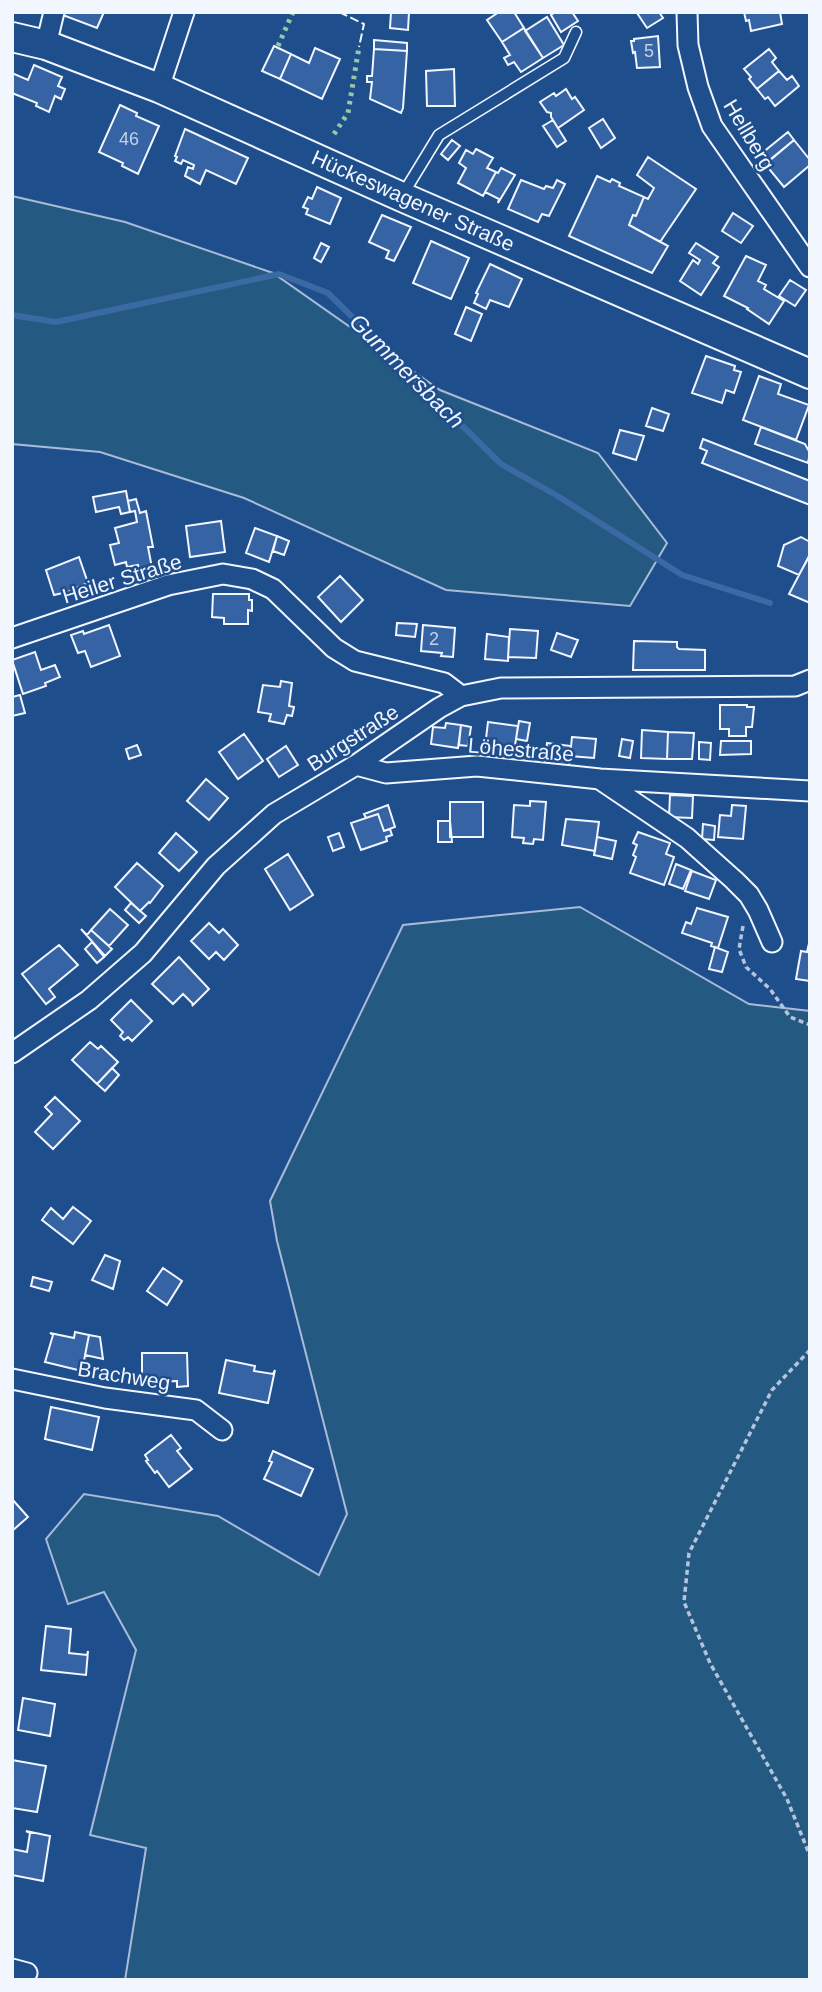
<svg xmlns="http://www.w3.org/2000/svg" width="822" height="1992" viewBox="0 0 822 1992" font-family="Arial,sans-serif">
<rect width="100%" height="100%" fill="#1f4e8c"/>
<!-- green -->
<path fill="#245a82" stroke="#a8bbd7" stroke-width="2" d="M12 196 125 222 273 273 440 390 598 453 667 543 630 606 446 590 244 498 100 452 12 444Z
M580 907 749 1004 810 1011V1980H125L146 1848 90 1835 136 1650 104 1592 68 1604 46 1539 84 1494 218 1516 319 1575 347 1514 277 1241 270 1201 403 925Z"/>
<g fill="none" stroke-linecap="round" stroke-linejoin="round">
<!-- stream -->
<path stroke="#3b69a3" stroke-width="6" d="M12 315 56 322 279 274 328 293 501 464 556 495 682 575 770 603"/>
</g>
<!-- building -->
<path fill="#3563a3" stroke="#f2f6ff" stroke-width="2" d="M61 12H104L97 28 60 14Z
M391 12H409L408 30 390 28Z
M499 12H514L524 28 502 42 487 20Z
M555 12H572L578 21 561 32 551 15Z
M659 12 663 18 647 28 637 13Z
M744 12H780L782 24 751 31 749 20 746 21Z
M547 17 564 45 543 58 525 31Z
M524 28 543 58 521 72 514 62 508 65 504 58 510 55 502 42Z
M658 36 660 67 637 68 635 52 633 53 631 41H634V39Z
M374 40 407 43V51L374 49Z
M274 46 291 54 280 79 262 71Z
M315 48 340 59 322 99 280 79 291 54 309 63Z
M374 49 407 51 403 108 401 113 370 99 372 82H367V76H372Z
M769 49 776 58 772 62 779 71 757 89 749 79 751 77 744 69Z
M34 65 62 77 58 86 65 89 61 99 55 96 49 112 36 106 37 103 12 93V73L28 80Z
M454 69 455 106H427L426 71Z
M779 71 787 80 792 76 799 86 775 106 768 97 765 99 757 89Z
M566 89 572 99 575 97 584 110 558 128 551 117V113L547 112 540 102 554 93 556 96Z
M120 105 137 113 136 116 159 126 138 174 122 166 123 163 99 152Z
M603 119 615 138 601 148 589 128Z
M553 120 566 141 557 147 543 126Z
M185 129 248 158 236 184 206 170 200 184 185 176 188 167 193 169 194 165 183 160 181 164 175 161 177 157 175 156Z
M788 132 794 140 769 161 762 153Z
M452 140 460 146 448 160 441 154Z
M794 140 810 160V165L784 187 765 164Z
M476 149 493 158 487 168 496 172 483 196 458 183 466 168 459 163 466 150 473 154Z
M648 157 696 189 660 242 629 225 633 215 636 216 644 197 648 199 654 188 637 175Z
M501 168 515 175 498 203 499 199 485 192 496 172 498 173Z
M597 176 610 182 612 179 620 183 619 186 644 197 636 216 633 215 629 225 668 246 652 273 569 236Z
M521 180 544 189 546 186 553 188 557 180 565 184 549 216 542 214 538 222 508 209Z
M317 187 341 198 330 224 306 214 308 209 303 207 308 197 312 199Z
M733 213 753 226 741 243 722 231Z
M382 215 411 227 394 261 386 258 389 251 369 242Z
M431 241 469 258 451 299 413 283Z
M321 243 329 247 321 262 314 258Z
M696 243 718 257 713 263 719 267 701 295 680 281 693 260 698 264 700 260 689 253Z
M746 256 766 265 758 281 766 285 764 289 784 301 769 324 747 309 748 308 724 296Z
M490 264 522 279 509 307 490 300 486 309 474 303 478 294 476 293Z
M790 280 806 290 795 306 779 296Z
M466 307 482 314 471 341 455 334Z
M706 356 735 366 734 370 741 372 734 393 726 390 722 403 692 393Z
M759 376 781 384 778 394 809 405 796 440 743 420Z
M652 408 669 414 663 431 646 426Z
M761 427 805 444 810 453 808 463 755 444Z
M620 430 644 436 636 460 613 453Z
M703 439 810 481V505L702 463 707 451 700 448Z
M126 491 130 512 121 514 119 507 96 512 93 497Z
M136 499 140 513 146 511 153 547H148L152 568 139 570 138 565 127 567 126 562 115 565 110 545 119 543 115 528 137 522 135 511 130 512 128 501Z
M221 521 225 552 190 557 186 526Z
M255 528 277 536 269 562 246 553Z
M277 536 289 541 284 555 273 551Z
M801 537 810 542V555L799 575 778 566 784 545Z
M809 556H810V603L789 594Z
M79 557 88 583 76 588V590L54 595 46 570Z
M340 576 363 600 341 622 318 597Z
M213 594H249V600H252V611L248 610V624H224V618L212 617Z
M397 623 417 624 415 637 396 635Z
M109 625 120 656 91 667 85 651 78 653 71 635 83 631 84 634Z
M423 625 455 628 453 657 441 656 442 653 421 651Z
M510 629 538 631 536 658 508 657Z
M557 633 578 640 571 657 551 650Z
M487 634 509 637 508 661 485 659Z
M634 641 677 642V647L679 649 705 650V670H633Z
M35 652 41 670 55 665 60 677 45 683 46 686 23 694 12 660Z
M281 681 292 683 289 706 294 707 292 716 287 715 284 724 269 721 271 714 258 712 263 685 280 687Z
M20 695 25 713 12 716V697Z
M720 705H747V707H754L752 727H746V736H729V729H720Z
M519 721 530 723 527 741 516 739Z
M488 722 518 726 514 752 485 747Z
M446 723 461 725 458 748 431 744 433 727 445 728Z
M461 725 471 727 468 746 459 745Z
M642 730 668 732 667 759 641 758Z
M668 732 694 733 692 759H667Z
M244 734 263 761 238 779 219 752Z
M572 737 596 739 594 758 570 756Z
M622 739 633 741 630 758 619 756Z
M721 741H751V754L720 755Z
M699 742 711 743 710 760 699 759Z
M547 743 571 746 569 767 545 764Z
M137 745 141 755 129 759 126 749Z
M286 746 298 765 279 777 267 759Z
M206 779 228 798 209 820 187 801Z
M670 795 693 796 692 818 669 817Z
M530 801 546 802 543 840 534 839 533 844 523 843 524 838 512 837 514 805 530 806Z
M450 802H483V837H450Z
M388 805 395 827 384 831 378 814 366 818 364 814Z
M732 805 746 806 743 839 718 837 720 815 731 816Z
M378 814 384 831 390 829 392 835 386 837 387 841 361 850 351 823Z
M566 819 599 822 595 851 562 845Z
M438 821H450L452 842H438Z
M703 824 715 826 714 840 702 839Z
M638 832 670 843 666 854 674 857 664 885 630 873 636 857 633 855 637 845 633 843Z
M176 833 197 852 179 871 159 853Z
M339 833 344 847 333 851 328 837Z
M597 837 616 841 612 859 594 855Z
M288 854 313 895 290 910 265 869Z
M137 863 163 886 150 903 149 902 140 911 115 887Z
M676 864 691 870 683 889 669 884Z
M692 871 716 880 709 899 685 891Z
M131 903 146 916 139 923 125 910Z
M697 908 728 917 718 948 711 946 712 943 682 933 686 922 691 924Z
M110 909 128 925 109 946 91 930Z
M209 923 219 933 223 929 238 945 224 960 216 952 209 959 191 941Z
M81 929 87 935 91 930 112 949 105 956Z
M810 939V981L796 979 801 951 807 952Z
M92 942 104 957 97 963 85 949Z
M59 945 78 965 49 989 55 997 46 1004 22 974Z
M715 947 728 952 722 972 709 969Z
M179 957 209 989 192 1006 193 1004 183 994 173 1004 152 984Z
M131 1000 152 1021 132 1041 128 1037 124 1040 120 1036 123 1032 111 1020Z
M90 1042 98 1049 101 1046 118 1062 97 1084 72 1060Z
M112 1068 119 1075 105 1091 97 1084Z
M55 1097 80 1121 53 1149 35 1132 52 1114 45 1107Z
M73 1207 91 1221 73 1244 42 1220 51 1208 63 1219Z
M105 1255 120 1261 113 1289 92 1280Z
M163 1268 182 1281 167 1305 147 1291Z
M33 1277 52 1282 49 1291 31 1286Z
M75 1332 89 1335 82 1371 45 1362 53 1335 50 1333 74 1338Z
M89 1335 100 1337 103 1359 85 1355Z
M142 1353H187L188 1386 177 1387V1381L142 1382Z
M226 1360 255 1366 254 1371 273 1374 275 1370 268 1403 219 1393Z
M51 1407 99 1417 92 1450 45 1439Z
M171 1435 181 1448 177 1451 192 1469 169 1487 157 1471 155 1473 146 1461 148 1460 145 1455Z
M273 1451 313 1469 301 1496 264 1479 272 1462 269 1461Z
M12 1499 28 1517 12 1531Z
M46 1626 71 1629 69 1653 87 1655 88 1651 86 1675 41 1670Z
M23 1698 55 1704 50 1736 18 1730Z
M12 1760 46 1766 37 1812 12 1808Z
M26 1831 50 1836 43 1881 12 1875V1849L27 1852 30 1833Z"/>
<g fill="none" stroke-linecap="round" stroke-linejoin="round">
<defs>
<path id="lane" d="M403 194 439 135 564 58 576 32"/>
<path id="street" d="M687 12 688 45 698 87 712 126 810 267
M46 45 54 12
M159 88 184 12
M12 638 168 585 223 574 252 579 273 589 334 648 355 661 444 683 461 696
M356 765 386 773 477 766 600 779 810 791
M601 780 687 838 734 880 749 895 758 910 772 942
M12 1053 89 1000 143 953 216 866 274 814 356 765 439 708 461 696 501 688 795 686 810 680
M12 1379 105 1398 196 1410 222 1430
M12 1969 27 1973"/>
<path id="secondary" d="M12 37 46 45 159 88 402 197 810 374"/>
</defs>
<!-- lane casing -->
<use href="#lane" stroke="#f2f6ff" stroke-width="13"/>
<!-- street casing -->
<use href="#street" stroke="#f2f6ff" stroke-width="23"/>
<!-- secondary casing -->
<use href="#secondary" stroke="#f2f6ff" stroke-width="32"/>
<!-- path -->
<path stroke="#b3c4dc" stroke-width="3.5" stroke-dasharray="5 3.5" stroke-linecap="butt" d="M743 926 739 949 746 967 770 989 790 1017 810 1025
M810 1350 772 1390 689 1553 684 1602 710 1663 787 1799 810 1856"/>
<!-- lane -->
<use href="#lane" stroke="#1f4e8c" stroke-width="10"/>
<!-- street -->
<use href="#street" stroke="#1f4e8c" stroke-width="19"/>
<!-- secondary -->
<use href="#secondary" stroke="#1f4e8c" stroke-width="28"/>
<!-- hedge -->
<path stroke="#97c8a6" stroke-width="5" stroke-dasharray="3.5 5" stroke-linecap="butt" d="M278 46 293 12
M334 134 348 113 359 47"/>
<!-- fence -->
<path stroke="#f2f6ff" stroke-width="2" stroke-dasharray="9 3.5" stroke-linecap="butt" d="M339 12 364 24 359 47"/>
</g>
<g text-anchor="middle" stroke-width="5" stroke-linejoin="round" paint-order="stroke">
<!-- number labels -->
<g font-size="18" fill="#c3d1e8">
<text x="649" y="57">5</text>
<text x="129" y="145">46</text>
<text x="434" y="645">2</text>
</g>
<!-- street labels -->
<g font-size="21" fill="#f2f6ff" stroke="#1f4e8c">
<text transform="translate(749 135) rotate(59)" y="7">Hellberg</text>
<text transform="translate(413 201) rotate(24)" y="7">Hückeswagener Straße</text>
<text transform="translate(122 579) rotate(-17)" y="7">Heiler Straße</text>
<text transform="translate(353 738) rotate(-33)" y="7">Burgstraße</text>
<text transform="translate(521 750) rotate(5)" y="7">Löhestraße</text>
<text transform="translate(124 1376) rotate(9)" y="7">Brachweg</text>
</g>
<!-- water labels -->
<g font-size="23" font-style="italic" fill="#f2f6ff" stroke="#1f4e8c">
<text transform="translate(407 371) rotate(45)" y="8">Gummersbach</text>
</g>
</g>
<!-- border -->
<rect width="822" height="1992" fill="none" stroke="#f2f6ff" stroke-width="28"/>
</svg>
